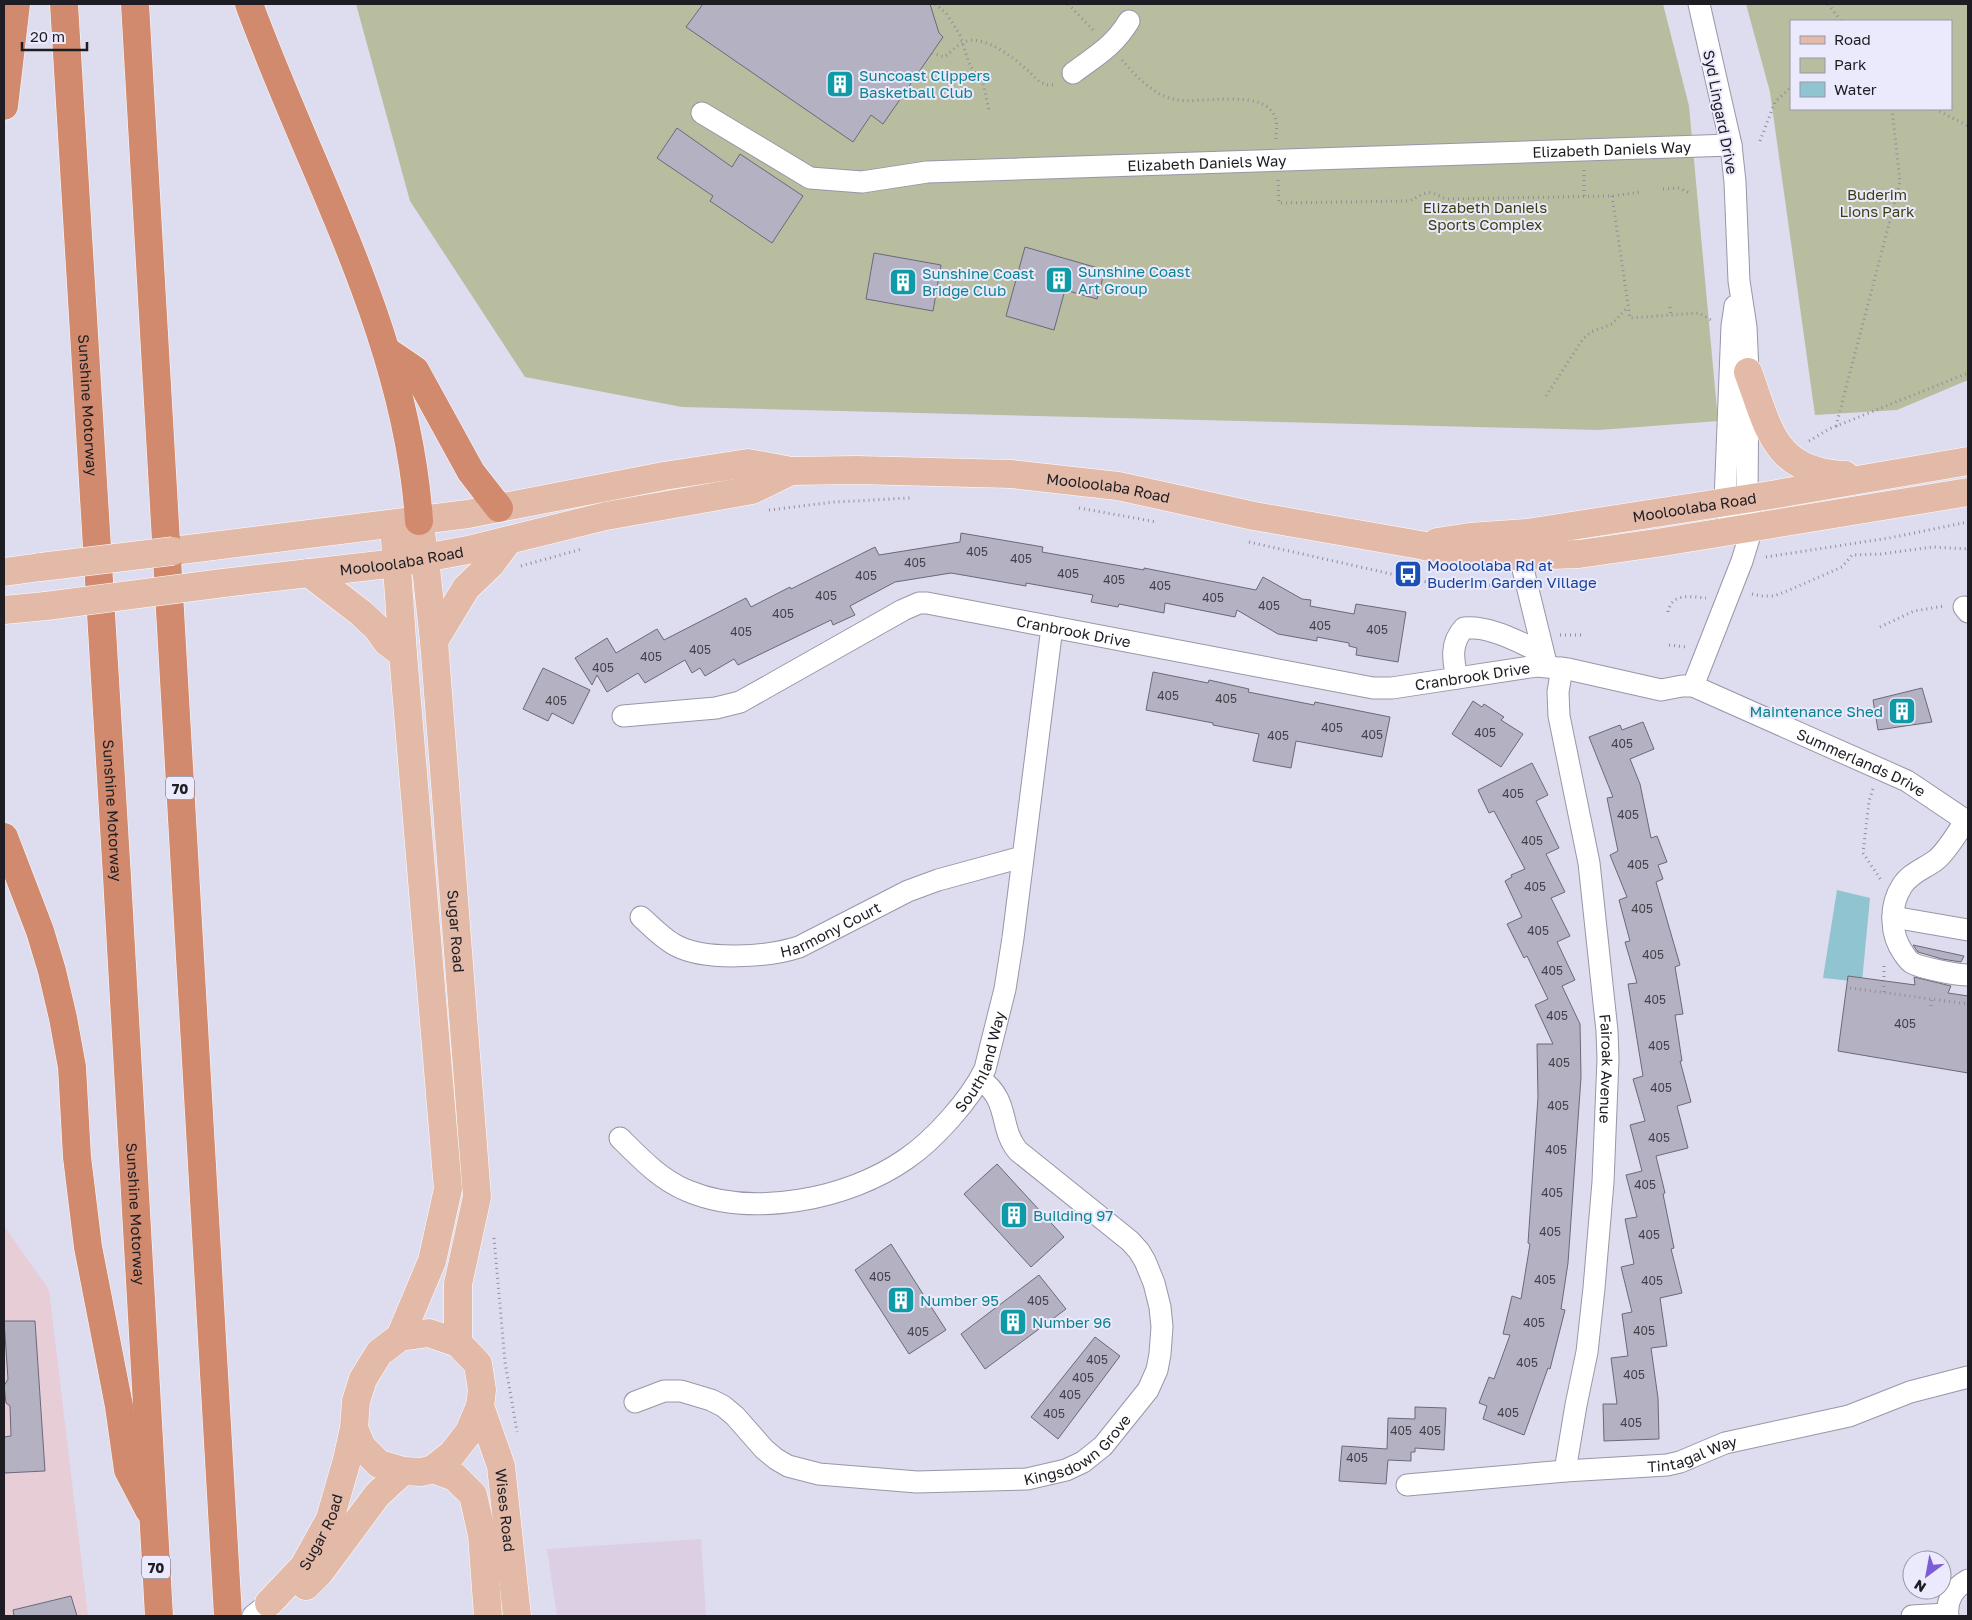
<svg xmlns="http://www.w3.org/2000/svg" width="1972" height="1620" font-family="'Golos Text',sans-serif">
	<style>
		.commercial { fill: #ddcfe3 }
		.industrial { fill: #e6cdd6 }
		.green { fill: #b8bda0; fill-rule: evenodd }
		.water { fill: #90c4d0 }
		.building { fill: #b4b1c3; stroke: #6b6879 }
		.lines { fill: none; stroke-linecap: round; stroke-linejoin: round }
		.minor-casing { stroke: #9896a8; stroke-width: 23 }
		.major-casing { stroke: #fff; stroke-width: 29 }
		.highway-casing { stroke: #fff; stroke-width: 29 }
		.path { stroke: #8f8e9b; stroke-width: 3; stroke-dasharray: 1 4; stroke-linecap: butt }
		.minor { stroke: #fff; stroke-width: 21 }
		.major { stroke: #e3b9a7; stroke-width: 28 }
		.highway { stroke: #d18a6d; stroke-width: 28 }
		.major-bridge-casing { stroke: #fff; stroke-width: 29; stroke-linecap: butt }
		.major-bridge { stroke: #e3b9a7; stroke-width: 28 }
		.labels { text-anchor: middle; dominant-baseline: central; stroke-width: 4; stroke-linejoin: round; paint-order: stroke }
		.number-label { font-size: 12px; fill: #44424b }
		.shield { fill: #ebe9fc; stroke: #5c5a64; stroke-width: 1 }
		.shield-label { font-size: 14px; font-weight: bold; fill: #1e1d23 }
		.culture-label { font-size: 15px; fill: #0d838f; stroke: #ebe9fc; text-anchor: start }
		.street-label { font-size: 15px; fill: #1e1d23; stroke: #ebe9fc }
		.park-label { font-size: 15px; fill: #3a3f0e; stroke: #ebe9fc }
		.transit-label { font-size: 15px; fill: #164399; stroke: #ebe9fc; text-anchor: start }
	</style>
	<rect width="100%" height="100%" fill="#dedcef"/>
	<path class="commercial" d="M 701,1539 L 706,1616 L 557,1616 L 547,1549 Z"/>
	<path class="industrial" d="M 4,1226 L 49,1290 L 88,1616 L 4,1616 Z"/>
	<path class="green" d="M 356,4 L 1663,4 L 1689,106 L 1718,421 L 1599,430 L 682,407 L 525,377 L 410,201 Z
		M 1746,4 L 1968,4 L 1968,380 L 1897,410 L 1815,415 L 1770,92 ZM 1951,21 L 1951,109 L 1791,109 L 1791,21 Z"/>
	<path class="water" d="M 1837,890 L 1870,898 L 1862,982 L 1823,978 Z"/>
	<path class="building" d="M 703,4 L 930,4 L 939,33 L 943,37 L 883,124 L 871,115 L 853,142 L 686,27 Z
		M 677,128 L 732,167 L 740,154 L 803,196 L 772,243 L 710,201 L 713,196 L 657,158 Z
		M 1025,247 L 1105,270 L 1097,299 L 1065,290 L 1054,330 L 1006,316 Z
		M 874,253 L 941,265 L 933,311 L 866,299 Z
		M 961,533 L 1043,547 L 1042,552 L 1144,570 L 1144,568 L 1256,590 L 1263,577 L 1302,599 L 1311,600 L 1310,606 L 1354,614 L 1356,604 L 1406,612 L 1398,662 L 1356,655 L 1357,648 L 1349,646 L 1349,643 L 1317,637 L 1317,641 L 1278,634 L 1237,610 L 1235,617 L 1165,603 L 1164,613 L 1119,604 L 1118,607 L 1091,602 L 1093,595 L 1026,583 L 1026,586 L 951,573 L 895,582 L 850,606 L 855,615 L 833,625 L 831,620 L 738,665 L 734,659 L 705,676 L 700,668 L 692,673 L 685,660 L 645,683 L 638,673 L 607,692 L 597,675 L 592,685 L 575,658 L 607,638 L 616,653 L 657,629 L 664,640 L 746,598 L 751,607 L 790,587 L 791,589 L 875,547 L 879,555 L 960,542 Z
		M 543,668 L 590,690 L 573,724 L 552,713 L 548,721 L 523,709 Z
		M 1153,672 L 1208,683 L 1209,680 L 1249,689 L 1248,692 L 1314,705 L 1315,702 L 1390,717 L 1382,757 L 1296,741 L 1291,768 L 1253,761 L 1259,734 L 1213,725 L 1213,723 L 1146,710 Z
		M 1922,688 L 1932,722 L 1878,730 L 1873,700 Z
		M 1473,701 L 1482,707 L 1484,704 L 1504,717 L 1501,720 L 1523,734 L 1501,767 L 1452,734 Z
		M 1643,722 L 1654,749 L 1630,759 L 1640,784 L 1651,838 L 1657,836 L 1667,862 L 1658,865 L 1663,879 L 1656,882 L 1680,965 L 1675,967 L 1683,1014 L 1675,1015 L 1682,1061 L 1680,1061 L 1691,1102 L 1677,1106 L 1688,1148 L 1656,1156 L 1665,1193 L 1663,1194 L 1674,1248 L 1671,1249 L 1682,1293 L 1660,1298 L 1667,1346 L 1651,1348 L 1658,1398 L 1659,1439 L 1604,1441 L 1603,1404 L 1617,1404 L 1611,1358 L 1628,1356 L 1622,1314 L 1632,1312 L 1621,1267 L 1634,1264 L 1625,1219 L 1637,1217 L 1626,1175 L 1642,1171 L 1630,1125 L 1645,1121 L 1633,1079 L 1643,1076 L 1628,984 L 1637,983 L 1625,942 L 1630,941 L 1619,900 L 1627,897 L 1610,855 L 1618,851 L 1607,798 L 1613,797 L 1589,737 L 1620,725 L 1622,730 Z
		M 1532,763 L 1548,795 L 1536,801 L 1559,848 L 1546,854 L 1565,892 L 1551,898 L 1570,936 L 1557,942 L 1575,980 L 1562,986 L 1580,1024 L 1581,1077 L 1568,1263 L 1561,1309 L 1565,1310 L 1550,1369 L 1548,1368 L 1524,1435 L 1483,1419 L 1487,1406 L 1479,1403 L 1489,1377 L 1494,1379 L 1510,1335 L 1503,1334 L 1512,1296 L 1521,1299 L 1530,1244 L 1528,1243 L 1538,1097 L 1537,1044 L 1553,1044 L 1535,1005 L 1548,999 L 1527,956 L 1524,958 L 1507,924 L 1522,917 L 1505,881 L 1512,877 L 1511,875 L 1525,869 L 1494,811 L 1489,813 L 1478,790 Z
		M 1913,945 L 1964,956 L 1961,962 L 1942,959 L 1918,952 Z
		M 1848,976 L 1915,985 L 1914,977 L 1951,986 L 1948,993 L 1968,996 L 1968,1073 L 1838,1051 Z
		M 997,1164 L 1064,1237 L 1031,1267 L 964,1194 Z
		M 891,1244 L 946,1330 L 909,1354 L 855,1270 Z
		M 1039,1275 L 1066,1309 L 985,1369 L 961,1334 Z
		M 4,1321 L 35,1321 L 45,1471 L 4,1473 L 4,1437 L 11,1436 L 10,1406 L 6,1403 L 4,1386 L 8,1379 Z
		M 1095,1337 L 1120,1356 L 1058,1439 L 1031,1417 Z
		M 1415,1407 L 1446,1408 L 1444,1450 L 1415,1448 L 1415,1452 L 1411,1452 L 1411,1461 L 1388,1460 L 1386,1484 L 1339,1481 L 1342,1446 L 1387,1449 L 1388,1418 L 1415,1419 Z
		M 71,1596 L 77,1616 L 14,1616 L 13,1610 Z"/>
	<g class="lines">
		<g class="minor-casing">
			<g id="minor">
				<path d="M 1073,73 C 1097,55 1113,47 1129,21"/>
				<path id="s1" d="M 702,113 L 810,178 L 862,182 L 927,172 L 1731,145"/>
				<path d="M 1728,517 L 1725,501 L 1732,326 L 1735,306"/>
				<path d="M 1520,557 L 1546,663"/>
				<path d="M 1964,607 L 1968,612"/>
				<path id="s2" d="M 1562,668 L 1558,692 L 1559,716 L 1589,863 L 1607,1031 L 1608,1059 L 1603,1182 L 1594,1288 L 1587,1352 L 1576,1405 L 1565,1471"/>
				<path d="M 1457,678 C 1453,660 1450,643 1464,628 C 1492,626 1518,642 1543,653"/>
				<path d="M 1693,686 L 1742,561 L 1752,528 L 1747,498 L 1748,372 L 1746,327 L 1739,281 L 1735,182 L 1731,145 L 1699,4"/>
				<path id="s3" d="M 623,716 L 716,708 L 740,702 L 903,610 L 919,603 L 927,603 L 1373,688 L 1392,688 L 1537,666 L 1568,669 L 1661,690 L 1682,686 L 1693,686 L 1907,781 L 1968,822"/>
				<path d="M 1966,820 C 1957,833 1948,850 1936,860 C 1924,869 1910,873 1902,886 C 1889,906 1890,935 1904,954 C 1906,957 1909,961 1912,963 C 1921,968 1957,975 1968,975"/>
				<path id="s4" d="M 641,917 C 652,927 664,940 677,946 C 706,961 768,957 799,947 L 908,891 L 938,880 L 1022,857"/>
				<path d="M 1893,917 L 1968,930"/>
				<path id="s5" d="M 620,1138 C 641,1159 661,1180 688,1191 C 753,1218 849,1199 906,1159 C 934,1140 970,1100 985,1069 L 1005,989 L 1013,938 L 1052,627"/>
				<path id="s6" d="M 635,1402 L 664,1391 L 681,1391 L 711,1400 L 723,1406 L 735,1416 L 764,1449 L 776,1459 L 788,1466 L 819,1474 L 917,1482 L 1027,1479 L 1066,1470 L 1083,1462 L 1103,1446 L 1148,1390 L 1157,1370 L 1160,1354 L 1162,1327 L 1160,1307 L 1154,1283 L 1145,1261 L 1139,1251 L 1130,1241 L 1018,1151 C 998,1127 1011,1101 980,1079"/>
				<path id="s7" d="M 1407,1485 L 1565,1471 L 1667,1465 L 1680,1462 L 1725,1443 L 1849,1416 L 1910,1392 L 1968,1377"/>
				<path d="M 253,1616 L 269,1603"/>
				<path d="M 1912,1616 L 1947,1614"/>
				<path d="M 1948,1616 C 1946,1599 1954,1588 1968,1580"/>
			</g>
		</g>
		<g class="major-casing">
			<g id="major">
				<path d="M 1748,372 C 1769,428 1773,472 1845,475"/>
				<path id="s8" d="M 419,521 L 425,559 L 434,641 L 477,1197 L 458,1284 L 458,1343"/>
				<path d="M 394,524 L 403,654 L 448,1189 L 432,1261 L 400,1337"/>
				<path id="s9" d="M 1437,542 L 1470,537 L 1527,533 L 1771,495 L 1968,461"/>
				<path id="s10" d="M 173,551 L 468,514 L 664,476 L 748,463 L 791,471 L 857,470 L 1011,474 L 1118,486 L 1254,516 L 1420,545 L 1471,556 L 1491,557 L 1579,554 L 1663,542 L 1968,492"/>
				<path d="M 4,572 L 41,567"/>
				<path d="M 309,573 L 361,613 L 377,628 L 387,642 L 403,654"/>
				<path id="s11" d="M 223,583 L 397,563 L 468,550 L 606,516 L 752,490 L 791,471"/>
				<path d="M 4,610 L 46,606"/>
				<path d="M 434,641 L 466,588 L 491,564 L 508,541"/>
				<path d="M 429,1333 L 458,1343 L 478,1364 L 482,1390 L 480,1406 L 469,1432 L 452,1454 L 433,1469 L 422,1472 L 403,1471 L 379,1464 L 362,1447 L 354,1428 L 356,1401 L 363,1379 L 379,1353 L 400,1337 Z"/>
				<path id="s12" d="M 480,1406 L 501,1466 L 517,1616"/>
				<path d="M 433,1469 L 455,1477 L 473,1495 L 482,1535 L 488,1616"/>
				<path d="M 306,1586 L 320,1572 L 377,1495 L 403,1471"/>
				<path id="s13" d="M 269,1603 L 304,1566 L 330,1519 L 347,1460 L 354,1428"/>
			</g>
		</g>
		<g class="highway-casing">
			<g id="highway">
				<path id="s14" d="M 64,4 L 117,877 L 159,1616"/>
				<path d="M 135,4 L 228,1616"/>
				<path d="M 249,4 C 311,174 407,336 419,521"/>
				<path d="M 4,106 L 16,4"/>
				<path d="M 387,351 L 415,370 L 471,472 L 499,508"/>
				<path d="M 4,837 L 40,931 L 52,971 L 63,1018 L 72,1067 L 77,1157 L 88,1247 L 119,1406 L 128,1470 L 149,1510"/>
			</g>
		</g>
		<path class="path" d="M 935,4 L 946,13 L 960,35 L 970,66 L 983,83 L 989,110
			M 1068,4 L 1095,32
			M 1828,4 L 1841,21
			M 932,53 L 944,57 C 952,52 957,44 967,41 C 985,36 1013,57 1026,69 C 1031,73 1035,78 1040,82 L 1046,85 L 1056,85
			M 1122,60 C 1136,76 1152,94 1173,99 C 1199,106 1267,85 1276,120 C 1277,125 1276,133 1276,139
			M 1935,109 L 1968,126
			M 1760,141 L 1775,102 L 1791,87
			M 1584,170 L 1584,197
			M 1278,180 L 1279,203 L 1409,201 C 1429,192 1425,189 1446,199 L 1612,196 L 1641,192
			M 1663,189 L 1679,188 L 1690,193
			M 1612,196 L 1630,318 L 1699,313 L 1711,320
			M 1670,307 L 1671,315
			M 1546,396 L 1583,339 L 1591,332 L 1612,324 L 1627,308
			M 1836,426 L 1900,182 L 1892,109
			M 1809,441 L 1829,429 L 1968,373
			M 1079,508 L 1157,522
			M 769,510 L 834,502 L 910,498
			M 1249,542 L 1427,582 L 1505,586
			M 1766,557 L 1889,538 L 1968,522
			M 521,566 L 582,549
			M 1752,594 L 1761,596 L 1774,596 L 1787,591 L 1842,567 L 1852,555 L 1881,554 L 1933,547 L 1968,549
			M 1668,612 C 1672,592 1691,597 1706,598
			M 1880,627 L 1914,611 L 1944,606
			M 1560,635 L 1584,635
			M 1669,645 L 1686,647
			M 1873,789 L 1869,801 L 1863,853 L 1881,880
			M 1850,988 L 1968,1004
			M 1884,992 L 1884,962
			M 1931,1006 L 1932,999
			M 494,1238 L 505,1362 L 517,1432"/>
		<use href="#minor" class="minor"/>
		<use href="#major" class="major"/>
		<use href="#highway" class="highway"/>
		<g class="major-bridge-casing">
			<path id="major-bridge" d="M 41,567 L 173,551
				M 46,606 L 223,583"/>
		</g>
		<use href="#major-bridge" class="major-bridge"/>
	</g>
	<defs>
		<g id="building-square" transform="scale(1.4375)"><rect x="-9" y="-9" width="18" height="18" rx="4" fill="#0f9aa8" stroke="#ebe9fc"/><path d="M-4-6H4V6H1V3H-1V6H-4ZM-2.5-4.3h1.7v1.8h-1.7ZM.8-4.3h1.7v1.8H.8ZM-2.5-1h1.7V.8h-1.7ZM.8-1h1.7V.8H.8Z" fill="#fff"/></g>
		<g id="bus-square" transform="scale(1.4375)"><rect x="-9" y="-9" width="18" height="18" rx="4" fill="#1a4fb4" stroke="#ebe9fc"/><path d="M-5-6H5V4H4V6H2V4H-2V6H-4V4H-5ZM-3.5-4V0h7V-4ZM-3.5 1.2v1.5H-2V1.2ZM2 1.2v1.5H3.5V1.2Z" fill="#fff"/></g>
	</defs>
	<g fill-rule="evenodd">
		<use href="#building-square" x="840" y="84"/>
		<use href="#building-square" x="1059" y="280"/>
		<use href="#building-square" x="903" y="282"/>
		<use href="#bus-square" x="1408" y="574"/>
		<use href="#building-square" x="1902" y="711"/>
		<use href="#building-square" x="1014" y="1215"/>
		<use href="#building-square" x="901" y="1300"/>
		<use href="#building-square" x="1013" y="1322"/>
	</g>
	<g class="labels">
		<g class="number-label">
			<text x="977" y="551">405</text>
			<text x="1021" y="558">405</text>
			<text x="915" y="562">405</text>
			<text x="1068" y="573">405</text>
			<text x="866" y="575">405</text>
			<text x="1114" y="579">405</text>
			<text x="1160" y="585">405</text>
			<text x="826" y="595">405</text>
			<text x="1213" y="597">405</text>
			<text x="1269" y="605">405</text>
			<text x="783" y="613">405</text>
			<text x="1320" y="625">405</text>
			<text x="1377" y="629">405</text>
			<text x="741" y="631">405</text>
			<text x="700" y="649">405</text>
			<text x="651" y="656">405</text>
			<text x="603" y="667">405</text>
			<text x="1168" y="695">405</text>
			<text x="1226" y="698">405</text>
			<text x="556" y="700">405</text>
			<text x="1332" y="727">405</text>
			<text x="1485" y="732">405</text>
			<text x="1372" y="734">405</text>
			<text x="1278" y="735">405</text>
			<text x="1622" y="743">405</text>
			<text x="1513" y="793">405</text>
			<text x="1628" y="814">405</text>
			<text x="1532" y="840">405</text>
			<text x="1638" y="864">405</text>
			<text x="1535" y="886">405</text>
			<text x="1642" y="908">405</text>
			<text x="1538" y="930">405</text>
			<text x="1653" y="954">405</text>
			<text x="1552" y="970">405</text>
			<text x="1655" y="999">405</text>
			<text x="1557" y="1015">405</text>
			<text x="1905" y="1023">405</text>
			<text x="1659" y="1045">405</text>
			<text x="1559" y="1062">405</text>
			<text x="1661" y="1087">405</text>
			<text x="1558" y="1105">405</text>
			<text x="1659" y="1137">405</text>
			<text x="1556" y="1149">405</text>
			<text x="1645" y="1184">405</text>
			<text x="1552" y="1192">405</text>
			<text x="1550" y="1231">405</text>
			<text x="1649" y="1234">405</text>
			<text x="880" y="1276">405</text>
			<text x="1545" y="1279">405</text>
			<text x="1652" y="1280">405</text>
			<text x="1038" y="1300">405</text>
			<text x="1534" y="1322">405</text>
			<text x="1644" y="1330">405</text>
			<text x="918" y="1331">405</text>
			<text x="1097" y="1359">405</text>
			<text x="1527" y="1362">405</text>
			<text x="1634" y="1374">405</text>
			<text x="1083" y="1377">405</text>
			<text x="1070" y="1394">405</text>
			<text x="1508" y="1412">405</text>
			<text x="1054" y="1413">405</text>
			<text x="1631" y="1422">405</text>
			<text x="1401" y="1430">405</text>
			<text x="1430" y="1430">405</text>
			<text x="1357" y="1457">405</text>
		</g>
		<g class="shield">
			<rect x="166" y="776.5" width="28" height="23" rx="4"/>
			<rect x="142" y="1555.5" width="28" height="23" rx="4"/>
		</g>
		<g class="shield-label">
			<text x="180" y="788">70</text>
			<text x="156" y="1567">70</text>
		</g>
		<g class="culture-label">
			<text x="859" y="75">Suncoast Clippers<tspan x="859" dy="17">Basketball Club</tspan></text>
			<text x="1078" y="271">Sunshine Coast<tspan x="1078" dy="17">Art Group</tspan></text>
			<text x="922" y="273">Sunshine Coast<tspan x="922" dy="17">Bridge Club</tspan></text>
			<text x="1883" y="711" text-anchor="end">Maintenance Shed</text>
			<text x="1033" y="1215">Building 97</text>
			<text x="920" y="1300">Number 95</text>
			<text x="1032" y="1322">Number 96</text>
		</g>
		<g class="street-label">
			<text transform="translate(1721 112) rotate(79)">Syd Lingard Drive</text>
			<text stroke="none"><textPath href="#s1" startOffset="929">Elizabeth Daniels Way</textPath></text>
			<text stroke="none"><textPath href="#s1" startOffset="524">Elizabeth Daniels Way</textPath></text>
			<text stroke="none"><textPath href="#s14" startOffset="402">Sunshine Motorway</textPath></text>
			<text stroke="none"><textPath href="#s10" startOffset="944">Mooloolaba Road</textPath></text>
			<text stroke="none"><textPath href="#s9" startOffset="260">Mooloolaba Road</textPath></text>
			<text stroke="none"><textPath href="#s11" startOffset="180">Mooloolaba Road</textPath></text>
			<text stroke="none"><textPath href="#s3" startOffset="480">Cranbrook Drive</textPath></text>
			<text stroke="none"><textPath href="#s3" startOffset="885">Cranbrook Drive</textPath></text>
			<text stroke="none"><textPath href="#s3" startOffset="1294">Summerlands Drive</textPath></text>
			<text stroke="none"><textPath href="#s14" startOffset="808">Sunshine Motorway</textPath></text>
			<text stroke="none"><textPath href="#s4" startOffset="206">Harmony Court</textPath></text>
			<text stroke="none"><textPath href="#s8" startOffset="412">Sugar Road</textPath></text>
			<text stroke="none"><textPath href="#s5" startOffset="441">Southland Way</textPath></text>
			<text stroke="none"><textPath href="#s2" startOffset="405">Fairoak Avenue</textPath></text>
			<text stroke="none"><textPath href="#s14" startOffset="1212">Sunshine Motorway</textPath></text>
			<text stroke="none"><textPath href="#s6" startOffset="482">Kingsdown Grove</textPath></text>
			<text stroke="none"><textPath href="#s7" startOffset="288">Tintagal Way</textPath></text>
			<text stroke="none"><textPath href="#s12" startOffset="108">Wises Road</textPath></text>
			<text stroke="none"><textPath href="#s13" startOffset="89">Sugar Road</textPath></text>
		</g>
		<g class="park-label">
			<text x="1877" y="194">Buderim<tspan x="1877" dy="17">Lions Park</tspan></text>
			<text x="1485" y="207">Elizabeth Daniels<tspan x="1485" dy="17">Sports Complex</tspan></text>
		</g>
		<g class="transit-label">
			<text x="1427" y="565">Mooloolaba Rd at<tspan x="1427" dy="17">Buderim Garden Village</tspan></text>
		</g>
	</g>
	<rect width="1972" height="1620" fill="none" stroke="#1e1d23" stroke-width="10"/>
	<rect x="1790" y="20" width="162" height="90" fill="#ebe9fc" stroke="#9997a5"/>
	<rect x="1800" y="36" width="25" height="8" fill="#e3b9a7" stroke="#9997a5"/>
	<text x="1834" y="45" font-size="15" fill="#1e1d23">Road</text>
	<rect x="1800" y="58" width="25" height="15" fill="#b8bda0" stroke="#9997a5"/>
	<text x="1834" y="70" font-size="15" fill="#1e1d23">Park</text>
	<rect x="1800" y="82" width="25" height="15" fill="#90c4d0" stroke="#9997a5"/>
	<text x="1834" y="95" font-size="15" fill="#1e1d23">Water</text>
	<g transform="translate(1927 1575) rotate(212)"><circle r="24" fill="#ebe9fc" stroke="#9997a5"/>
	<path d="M0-4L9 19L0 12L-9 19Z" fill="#7d5cd7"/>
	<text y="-8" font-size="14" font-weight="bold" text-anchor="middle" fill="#1e1d23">N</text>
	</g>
	<path d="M22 42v8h65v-8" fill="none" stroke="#1e1d23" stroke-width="2.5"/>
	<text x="30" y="42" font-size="15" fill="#1e1d23" stroke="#ebe9fc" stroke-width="4" paint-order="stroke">20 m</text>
</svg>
